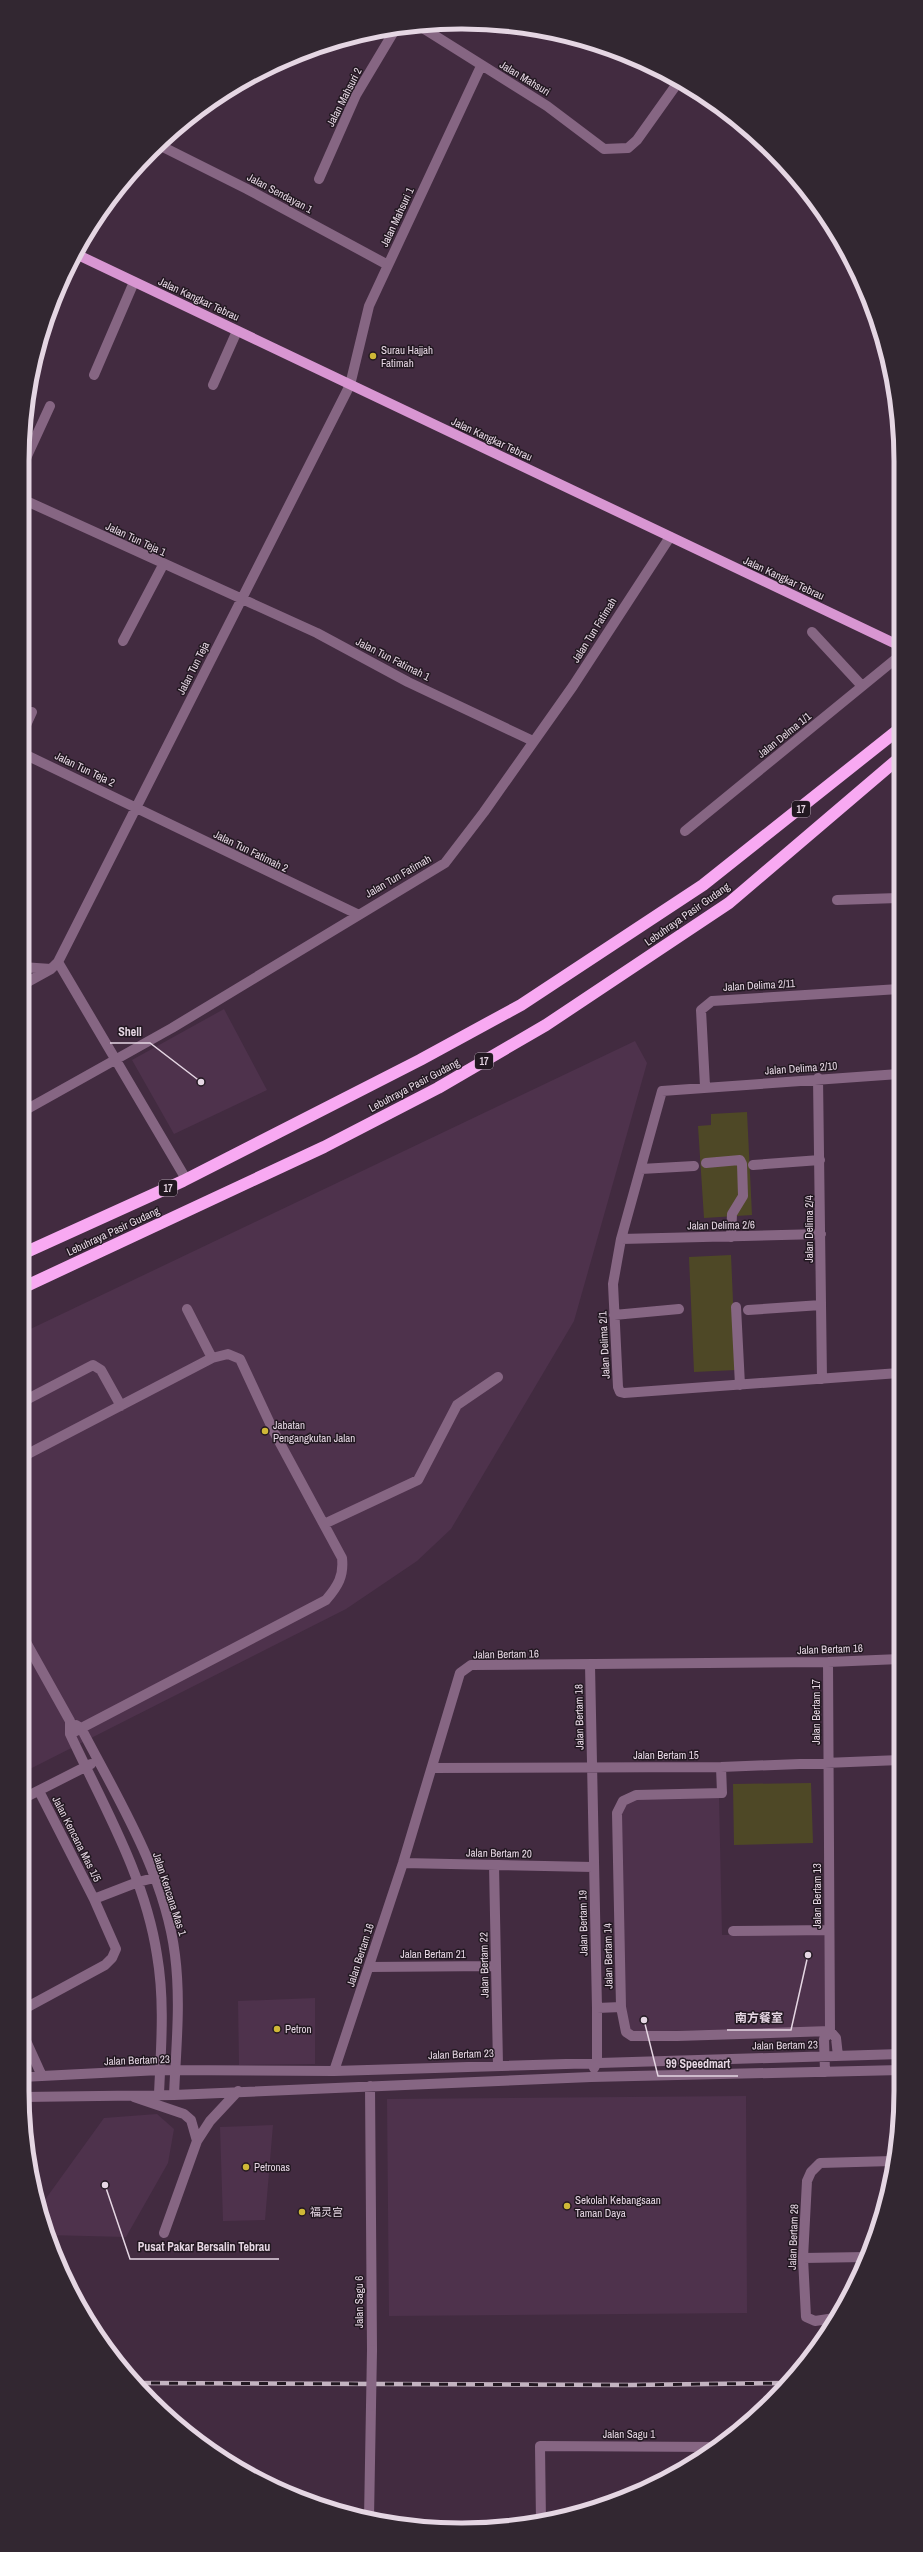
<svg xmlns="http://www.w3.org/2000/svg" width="923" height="2552" font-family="'Archivo Narrow','Noto Sans SC',sans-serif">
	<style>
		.built { fill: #4e324c }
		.green { fill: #4e4826 }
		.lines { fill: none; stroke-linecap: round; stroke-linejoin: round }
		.minor { stroke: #866683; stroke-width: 10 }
		.major { stroke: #d896d2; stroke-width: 10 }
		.highway { stroke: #f8a9f2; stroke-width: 12 }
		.rail-casing { stroke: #c3b3c1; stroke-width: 4.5 }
		.rail { stroke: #221821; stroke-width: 3; stroke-dasharray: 9; stroke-linecap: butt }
		.minor-bridge { stroke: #866683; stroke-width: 10 }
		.poi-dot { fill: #cfb837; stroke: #221821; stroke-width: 1.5 }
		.labels { text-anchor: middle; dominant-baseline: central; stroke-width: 3; stroke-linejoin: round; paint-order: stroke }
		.shield { fill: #221821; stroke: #aa9da9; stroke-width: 1 }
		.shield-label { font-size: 10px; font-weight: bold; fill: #e5d6e3 }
		.street-label { font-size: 11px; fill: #e5d6e3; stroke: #221821 }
		.poi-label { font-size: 11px; fill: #e5d6e3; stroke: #221821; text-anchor: start }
		.rim { fill: none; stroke: #e5d6e3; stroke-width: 5 }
		.leader { fill: none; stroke: #e5d6e3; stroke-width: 1.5 }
		.callout-dot { fill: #e5d6e3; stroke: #221821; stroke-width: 1.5 }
		.callout-label { font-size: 12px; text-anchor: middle; font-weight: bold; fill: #e5d6e3; stroke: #221821; stroke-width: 3; stroke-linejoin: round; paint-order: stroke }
	</style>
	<rect width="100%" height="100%" fill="#422b40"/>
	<path class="built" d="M 224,1009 L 267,1090 L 174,1134 L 132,1060 Z
		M 635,1041 L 647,1063 L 574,1321 L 451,1529 L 417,1561 L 346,1609 L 22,1773 L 22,1333 Z
		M 719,1797 L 722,1935 L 826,1935 L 826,2027 L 633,2032 L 629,2028 L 625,2002 L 621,1815 L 625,1804 L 637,1798 Z
		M 315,1998 L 315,2064 L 239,2065 L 238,2001 Z
		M 746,2096 L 747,2313 L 389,2316 L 387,2099 Z
		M 157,2114 L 174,2129 L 168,2163 L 126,2237 L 47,2235 L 39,2208 L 104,2118 Z
		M 273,2125 L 265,2220 L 223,2221 L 220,2127 Z"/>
	<path class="green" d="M 747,1112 L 752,1215 L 704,1218 L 698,1126 L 711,1125 L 711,1114 Z
		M 731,1255 L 736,1370 L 694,1372 L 689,1257 Z
		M 811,1783 L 813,1843 L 734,1845 L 733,1784 Z"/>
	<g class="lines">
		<path class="minor" d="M 418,25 L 547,106 L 604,149 L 628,148 L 637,140 L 679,81
			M 159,145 L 247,189 L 388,265
			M 319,179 L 356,95 L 396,28
			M 94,375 L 134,282
			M 213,385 L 237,331
			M 22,467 L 50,406
			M 22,499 L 317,633 L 408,682 L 533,741
			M 812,632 L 862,686
			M 123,641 L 163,565
			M 22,734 L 32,712
			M 22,753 L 357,914
			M 685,831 L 898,657
			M 837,900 L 898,898
			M 58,962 L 186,1179
			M 22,967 L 51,969
			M 22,985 L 51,969 L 58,962 L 350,385 L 369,306 L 481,66
			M 899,1074 L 662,1091 L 621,1239 L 613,1284 L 618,1387 L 620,1392 L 624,1393 L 899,1373
			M 818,1078 L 822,1379
			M 705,1086 L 701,1010 L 712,1001 L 899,989
			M 22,1112 L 172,1028 L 445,863 L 484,812 L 573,686 L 670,537
			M 706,1163 L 740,1160 L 742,1164 L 743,1196 L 732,1214 L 731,1237
			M 753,1165 L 820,1160
			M 641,1169 L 694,1166
			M 621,1239 L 821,1234
			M 736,1307 L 740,1385
			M 187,1309 L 212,1358
			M 748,1310 L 821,1305
			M 614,1315 L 679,1309
			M 22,1402 L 93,1365 L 101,1370 L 121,1406
			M 22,1457 L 212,1358 L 228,1354 L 240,1359 L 274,1432 L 342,1558 C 344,1576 338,1586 326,1600 L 70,1734
			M 324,1524 L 418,1480 L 457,1405 L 498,1377
			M 22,1635 L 70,1721 L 70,1734 C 103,1805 145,1876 157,1955 C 165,2001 161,2048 159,2094
			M 590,1665 L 597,2008 L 597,2062 L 594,2068
			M 76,1725 L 81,1728 C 118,1799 165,1874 175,1955 C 181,2002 176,2048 174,2095
			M 721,1767 L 722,1793 L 636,1795 L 623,1801 L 617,1813 L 621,2007 L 626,2032 L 632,2036 L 677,2036 L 830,2031
			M 432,1768 L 721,1767 L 900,1760
			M 22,1799 L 91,1764
			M 403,1863 L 593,1867
			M 494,1865 L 498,2065
			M 94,1899 L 138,1882 L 154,1878
			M 733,1931 L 829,1930
			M 369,1967 L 496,1966
			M 597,2008 L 621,2007
			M 22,2010 L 105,1965 L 112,1958 L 116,1949 L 94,1899 L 39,1791
			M 830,2031 L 836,2038 L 838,2056
			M 22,2032 L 42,2076
			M 334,2071 L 403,1863 L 460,1673 L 471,1665 L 828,1662 L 900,1659
			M 825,2072 L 824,2039 L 830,2031 L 828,1662
			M 22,2077 L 160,2070 L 334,2071 L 901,2054
			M 370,2086 L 372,2350
			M 23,2097 L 174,2095 L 591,2077 L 901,2070
			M 134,2097 L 184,2114 L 191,2120 L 197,2141
			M 164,2233 L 197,2141 L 210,2121 L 238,2091
			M 803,2258 L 866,2257
			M 835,2318 L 815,2321 L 806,2317 L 803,2258 L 807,2181 L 811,2172 L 820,2163 L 892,2161
			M 369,2518 L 371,2406
			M 541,2522 L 540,2446 L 717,2447"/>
		<path class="major" d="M 76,254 L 898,645"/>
		<path class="highway" d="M 22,1254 L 183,1181 L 420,1060 L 521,1005 L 703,885 L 898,730
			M 22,1288 L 324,1147 L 438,1088 L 546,1025 L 729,903 L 898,759"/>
		<g class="rail-casing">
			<path id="rail" d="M 133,2383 L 630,2385 L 788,2383"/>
		</g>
		<use href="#rail" class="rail"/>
		<path class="minor-bridge" d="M 371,2406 L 372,2350"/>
	</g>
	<g class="poi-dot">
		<circle cx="373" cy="356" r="4"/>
		<circle cx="265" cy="1431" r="4"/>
		<circle cx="277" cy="2029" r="4"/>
		<circle cx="246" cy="2167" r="4"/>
		<circle cx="567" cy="2206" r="4"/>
		<circle cx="302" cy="2212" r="4"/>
	</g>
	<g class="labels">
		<g class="shield">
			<rect x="792" y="801" width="18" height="16" rx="3"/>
			<rect x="475" y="1053" width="18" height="16" rx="3"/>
			<rect x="159" y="1180" width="18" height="16" rx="3"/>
		</g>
		<g class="shield-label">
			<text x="801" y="809">17</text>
			<text x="484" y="1061">17</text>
			<text x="168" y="1188">17</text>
		</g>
		<g class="street-label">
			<text transform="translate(525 78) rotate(31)">Jalan Mahsuri</text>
			<text transform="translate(344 97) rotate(-63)">Jalan Mahsuri 2</text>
			<text transform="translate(280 193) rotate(28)">Jalan Sendayan 1</text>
			<text transform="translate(397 217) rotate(-65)">Jalan Mahsuri 1</text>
			<text transform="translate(199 299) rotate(25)">Jalan Kangkar Tebrau</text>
			<text transform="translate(492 439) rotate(25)">Jalan Kangkar Tebrau</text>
			<text transform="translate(136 539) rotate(25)">Jalan Tun Teja 1</text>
			<text transform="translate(784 578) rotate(25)">Jalan Kangkar Tebrau</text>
			<text transform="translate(594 630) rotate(-58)">Jalan Tun Fatimah</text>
			<text transform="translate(393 659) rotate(27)">Jalan Tun Fatimah 1</text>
			<text transform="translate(193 668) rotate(-63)">Jalan Tun Teja</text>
			<text transform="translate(784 735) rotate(-39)">Jalan Delma 1/1</text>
			<text transform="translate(85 769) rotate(26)">Jalan Tun Teja 2</text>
			<text transform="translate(251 851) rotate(26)">Jalan Tun Fatimah 2</text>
			<text transform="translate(398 876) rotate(-30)">Jalan Tun Fatimah</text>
			<text transform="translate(687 914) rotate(-35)">Lebuhraya Pasir Gudang</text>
			<text transform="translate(759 985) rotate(-3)">Jalan Delima 2/11</text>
			<text transform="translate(801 1068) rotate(-4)">Jalan Delima 2/10</text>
			<text transform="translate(414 1085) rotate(-28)">Lebuhraya Pasir Gudang</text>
			<text transform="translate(721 1225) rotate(-1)">Jalan Delima 2/6</text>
			<text transform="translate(809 1229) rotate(-90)">Jalan Delima 2/4</text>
			<text transform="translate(113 1231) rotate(-25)">Lebuhraya Pasir Gudang</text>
			<text transform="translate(604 1345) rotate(-93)">Jalan Delima 2/1</text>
			<text transform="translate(830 1649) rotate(-2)">Jalan Bertam 16</text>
			<text transform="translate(506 1654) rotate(-1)">Jalan Bertam 16</text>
			<text transform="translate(816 1712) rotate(-90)">Jalan Bertam 17</text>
			<text transform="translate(579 1717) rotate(-91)">Jalan Bertam 18</text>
			<text x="666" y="1755">Jalan Bertam 15</text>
			<text transform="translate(77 1839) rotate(63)">Jalan Kencana Mas 1/5</text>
			<text transform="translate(499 1853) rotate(1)">Jalan Bertam 20</text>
			<text transform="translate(170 1894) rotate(72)">Jalan Kencana Mas 1</text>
			<text transform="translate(817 1896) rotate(-90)">Jalan Bertam 13</text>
			<text transform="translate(583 1923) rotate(-91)">Jalan Bertam 19</text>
			<text x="433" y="1954">Jalan Bertam 21</text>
			<text transform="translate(360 1955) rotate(-72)">Jalan Bertam 16</text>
			<text transform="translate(608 1956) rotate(-91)">Jalan Bertam 14</text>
			<text transform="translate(484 1965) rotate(-91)">Jalan Bertam 22</text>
			<text transform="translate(785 2045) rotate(-1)">Jalan Bertam 23</text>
			<text transform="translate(461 2054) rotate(-2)">Jalan Bertam 23</text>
			<text transform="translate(137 2060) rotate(-2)">Jalan Bertam 23</text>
			<text transform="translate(793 2237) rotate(-88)">Jalan Bertam 28</text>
			<text transform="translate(359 2302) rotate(-90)">Jalan Sagu 6</text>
			<text x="629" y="2434">Jalan Sagu 1</text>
		</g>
		<g class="poi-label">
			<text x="381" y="350">Surau Hajjah<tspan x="381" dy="13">Fatimah</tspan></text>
			<text x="273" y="1425">Jabatan<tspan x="273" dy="13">Pengangkutan Jalan</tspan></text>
			<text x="285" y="2029">Petron</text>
			<text x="254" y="2167">Petronas</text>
			<text x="575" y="2200">Sekolah Kebangsaan<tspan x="575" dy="13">Taman Daya</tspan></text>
			<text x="310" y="2212">福灵宫</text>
		</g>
	</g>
	<path d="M0 0H923V2552H0ZM461 29H462A432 432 0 0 1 894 461V2091A432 432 0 0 1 462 2523H461A432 432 0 0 1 29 2091V461A432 432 0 0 1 461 29Z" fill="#322731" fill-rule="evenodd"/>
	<path class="rim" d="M461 29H462A432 432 0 0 1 894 461V2091A432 432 0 0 1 462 2523H461A432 432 0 0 1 29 2091V461A432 432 0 0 1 461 29Z"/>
	<path class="leader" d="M201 1082L150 1043H110M808 1955L791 2030H727M644 2020L658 2076H738M105 2185L130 2259H279"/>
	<g class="callout-dot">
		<circle cx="201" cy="1082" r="4"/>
		<circle cx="808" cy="1955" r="4"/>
		<circle cx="644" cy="2020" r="4"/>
		<circle cx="105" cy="2185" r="4"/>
	</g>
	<g class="callout-label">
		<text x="130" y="1036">Shell</text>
		<text x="759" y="2022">南方餐室</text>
		<text x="698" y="2068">99 Speedmart</text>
		<text x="204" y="2251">Pusat Pakar Bersalin Tebrau</text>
	</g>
</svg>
